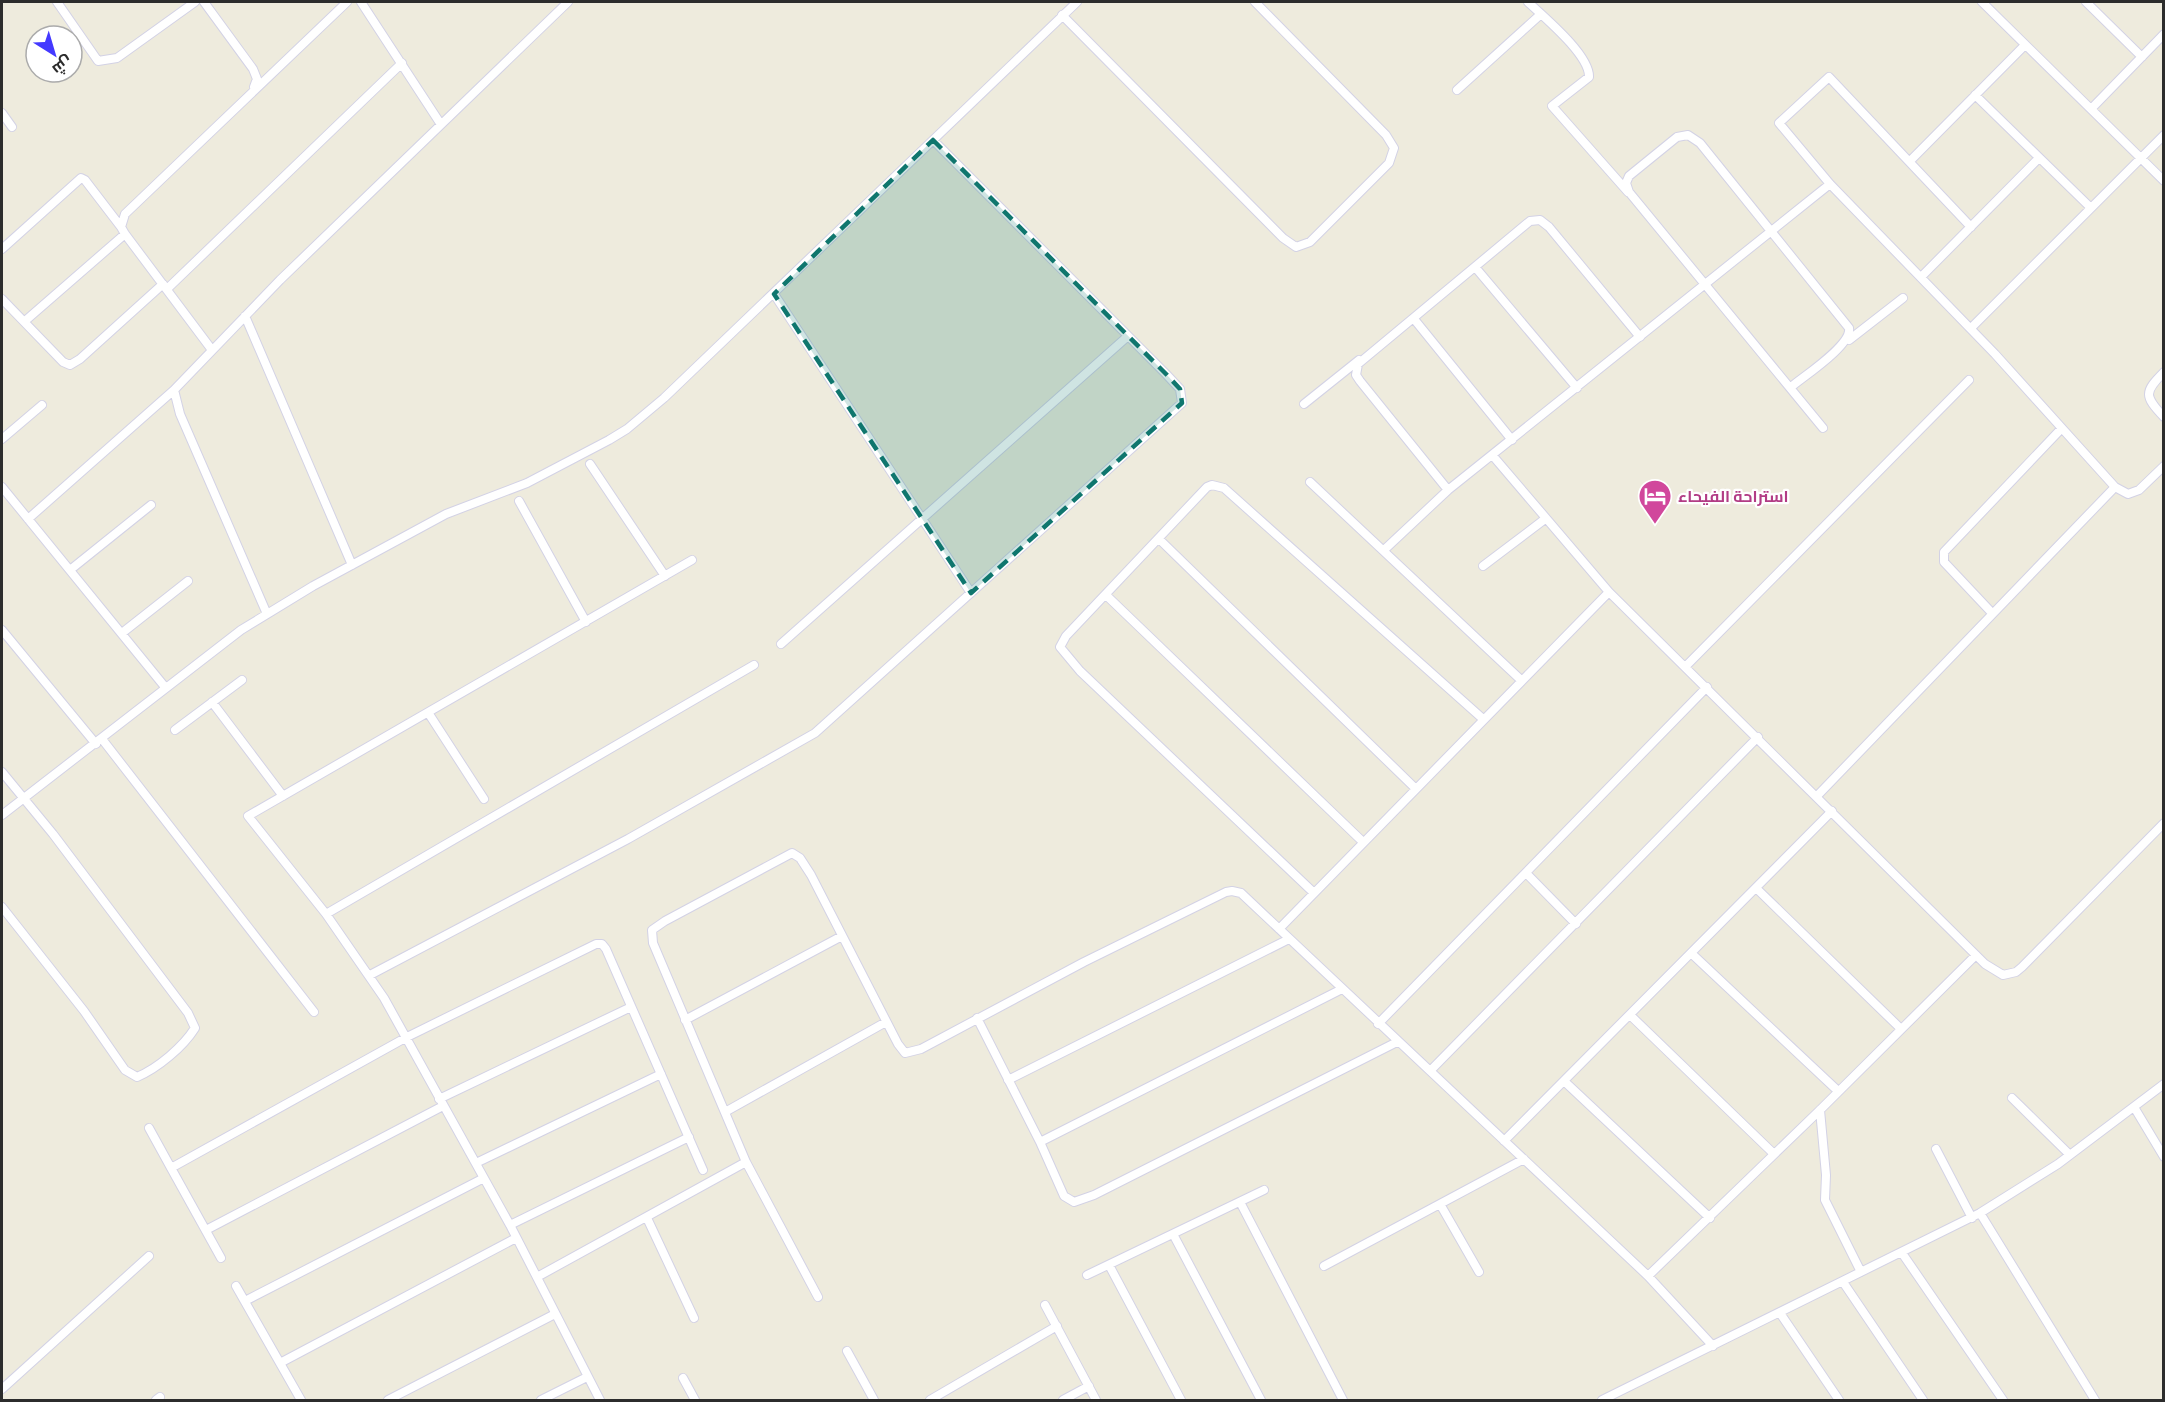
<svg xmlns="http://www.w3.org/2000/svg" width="2165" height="1402" font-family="'PT Sans Narrow',Cairo,sans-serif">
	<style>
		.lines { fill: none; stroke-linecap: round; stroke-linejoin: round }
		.minor-casing { stroke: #d3d2e5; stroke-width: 10 }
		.minor { stroke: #fff; stroke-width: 8 }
		.marked { fill: #0f766e; fill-opacity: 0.2; stroke: #0f766e; stroke-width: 4.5; stroke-dasharray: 12 8; stroke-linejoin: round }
		.labels { text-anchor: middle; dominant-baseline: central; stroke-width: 4.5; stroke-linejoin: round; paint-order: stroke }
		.hotel-label { font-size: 16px; font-weight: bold; fill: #b23c85; stroke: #fff; text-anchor: start }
	</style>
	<rect width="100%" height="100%" fill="#eeebdd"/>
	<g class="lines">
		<g class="minor-casing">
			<path id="minor" d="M 57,2 L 98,61 L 117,58 L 195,2
				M 204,2 L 253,69 L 257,79 L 254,87
				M 361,2 L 440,123
				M 1528,2 C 1544,17 1590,55 1589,77 L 1552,106 L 1628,192
				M 1982,2 L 2164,181
				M 2086,2 L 2142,57
				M 1062,15 L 1283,238 L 1296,247 L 1310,242 L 1389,163 L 1394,148 L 1386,135 L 1255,2
				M 1457,90 L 1541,14
				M 1975,95 L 2091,208
				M 2091,109 L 2164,34
				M 2,113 L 12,127
				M 1910,161 L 2025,45
				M 2,249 L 81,178 L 85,180 L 121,227
				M 1475,267 L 1577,388
				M 1921,277 L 2039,158
				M 167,289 L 402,63
				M 774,294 L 971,593
				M 2,299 L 63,362 L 70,365 L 80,359 L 163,284
				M 245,316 L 352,565
				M 1414,319 L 1512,440
				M 25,321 L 125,234
				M 1971,328 L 2164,135
				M 1849,340 L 1903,298
				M 212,350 L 125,234 L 121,227 L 125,214 L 347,2
				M 2164,372 C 2144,392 2144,396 2164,417
				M 1791,387 C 1804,376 1852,345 1849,328 L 1700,143 L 1688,135 L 1677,137 L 1629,176 L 1626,183 L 1629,192 L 1823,428
				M 1304,404 L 1359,360
				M 2,439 L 42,405
				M 1493,456 L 1609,592
				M 590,464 L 665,576
				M 1310,482 L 1521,680
				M 2,487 L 165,687
				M 2115,487 L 2128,494 L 2139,490 L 2164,466
				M 1448,490 L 1360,381 L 1356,375 L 1358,364 L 1530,221 L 1540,220 L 1549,227 L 1640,337
				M 519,501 L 586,622
				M 28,519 L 174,390
				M 1159,539 L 1415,788
				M 1384,550 L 1448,490 L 1830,184
				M 1483,566 L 1545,519
				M 70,570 L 151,505
				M 1107,596 L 1363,842
				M 1992,613 L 1944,562 L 1944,552 L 2061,429
				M 267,614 L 180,414 L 174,390 L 280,280 L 568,2
				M 2,630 L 96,744
				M 122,633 L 188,581
				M 781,644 L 1128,336
				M 1686,666 L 1969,380
				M 212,702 L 283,796
				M 429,714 L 484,799
				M 175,730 L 242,680
				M 102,739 L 314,1012
				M 2,772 L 53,834 L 188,1013 L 195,1028 C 183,1047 158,1068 137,1077 L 125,1070 L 84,1011 L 2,907
				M 1817,796 L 2115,487 L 1995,354 L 1830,184 L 1779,123 L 1829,77 L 1971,227
				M 2,815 L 241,630 L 313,586 L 446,514 L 527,483 L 609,440 L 627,429 L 664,398 L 1077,2
				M 1526,873 L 1576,924
				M 1756,888 L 1900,1028
				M 1314,893 L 1080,671 L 1060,647 L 1066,636 L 1207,487 L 1212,485 L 1224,488 L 1483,719
				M 326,914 L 754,665
				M 1279,929 L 1609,592 L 1985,964 L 2003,975 L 2016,972 L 2022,967 L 2164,823
				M 1691,953 L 1838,1091
				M 370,975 L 628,839 L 815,733 L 1182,403 L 1180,389 L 1166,374 L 933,140
				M 1630,1015 L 1774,1154
				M 977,1018 L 1040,1142 L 1064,1196 L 1074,1202 L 1094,1195 L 1397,1042
				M 685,1020 L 842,936
				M 1378,1024 L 1707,687
				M 1431,1070 L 1758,737
				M 1008,1080 L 1289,939
				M 1564,1081 L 1710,1218
				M 2012,1098 L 2070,1155
				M 439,1099 L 631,1007
				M 2134,1107 L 2164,1157
				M 1820,1110 L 1826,1175 L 1825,1200 L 1861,1272
				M 725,1112 L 886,1022
				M 149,1128 L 171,1168
				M 1504,1141 L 1832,811
				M 1040,1142 L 1342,989
				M 1936,1149 L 1972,1218
				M 746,1162 L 818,1297
				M 476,1163 L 661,1074
				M 1240,1202 L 1343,1400
				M 1440,1204 L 1479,1272
				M 1980,1213 L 2095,1400
				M 647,1218 L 694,1318
				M 510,1225 L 689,1137
				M 206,1230 L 443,1106
				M 1173,1234 L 1261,1400
				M 1902,1253 L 2003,1400
				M 221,1258 L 171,1168 L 407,1037 L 596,944 L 602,944 L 606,949 L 703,1170
				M 1109,1265 L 1181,1400
				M 1324,1266 L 1524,1159
				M 1087,1275 L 1264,1190
				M 1648,1276 L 1820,1110 L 1976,955
				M 537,1277 L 746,1162 L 653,943 L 652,930 L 665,921 L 792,853 L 800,858 L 811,875 L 898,1044 L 905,1053 L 921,1049 L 1084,962 L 1226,892 L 1232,891 L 1241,893 L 1648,1276 L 1713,1346
				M 1843,1282 L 1923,1400
				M 236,1286 L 301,1400
				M 245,1301 L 484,1178
				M 1045,1305 L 1096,1400
				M 1780,1313 L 1839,1400
				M 847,1351 L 874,1400
				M 280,1363 L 516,1238
				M 683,1378 L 695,1400
				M 2,1389 L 149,1256
				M 156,1400 L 160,1397
				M 388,1400 L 555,1314
				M 541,1400 L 587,1377
				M 600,1400 L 510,1225 L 384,998 L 326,914 L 248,816 L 692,560
				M 930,1400 L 1057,1326
				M 1063,1400 L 1089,1386
				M 1602,1400 L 1980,1213 L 2058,1164 L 2164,1084"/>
		</g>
		<use href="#minor" class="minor"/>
	</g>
	<path class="marked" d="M 933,140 L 1166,374 L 1180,389 L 1182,403 L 971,593 L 774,294 Z"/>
	<defs>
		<g id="hotel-pin" transform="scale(1.725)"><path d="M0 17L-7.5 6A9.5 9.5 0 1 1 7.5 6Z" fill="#d1479c" stroke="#fff"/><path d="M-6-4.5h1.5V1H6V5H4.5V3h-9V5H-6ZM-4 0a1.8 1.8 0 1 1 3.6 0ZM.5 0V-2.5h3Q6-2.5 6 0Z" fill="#fff"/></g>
	</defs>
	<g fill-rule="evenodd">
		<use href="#hotel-pin" x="1655" y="496"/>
	</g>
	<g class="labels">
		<g class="hotel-label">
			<text x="1678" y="496">استراحة الفيحاء</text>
		</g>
	</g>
	<rect width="2165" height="1402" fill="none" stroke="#2c2c2c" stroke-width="6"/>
	<g transform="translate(54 54) rotate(143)"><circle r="28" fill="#ffffff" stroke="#ababab" stroke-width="1.5"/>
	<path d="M0-4.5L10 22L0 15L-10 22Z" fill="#4439ff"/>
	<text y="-9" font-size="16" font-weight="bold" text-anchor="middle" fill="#2c2c2c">ش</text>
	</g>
</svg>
